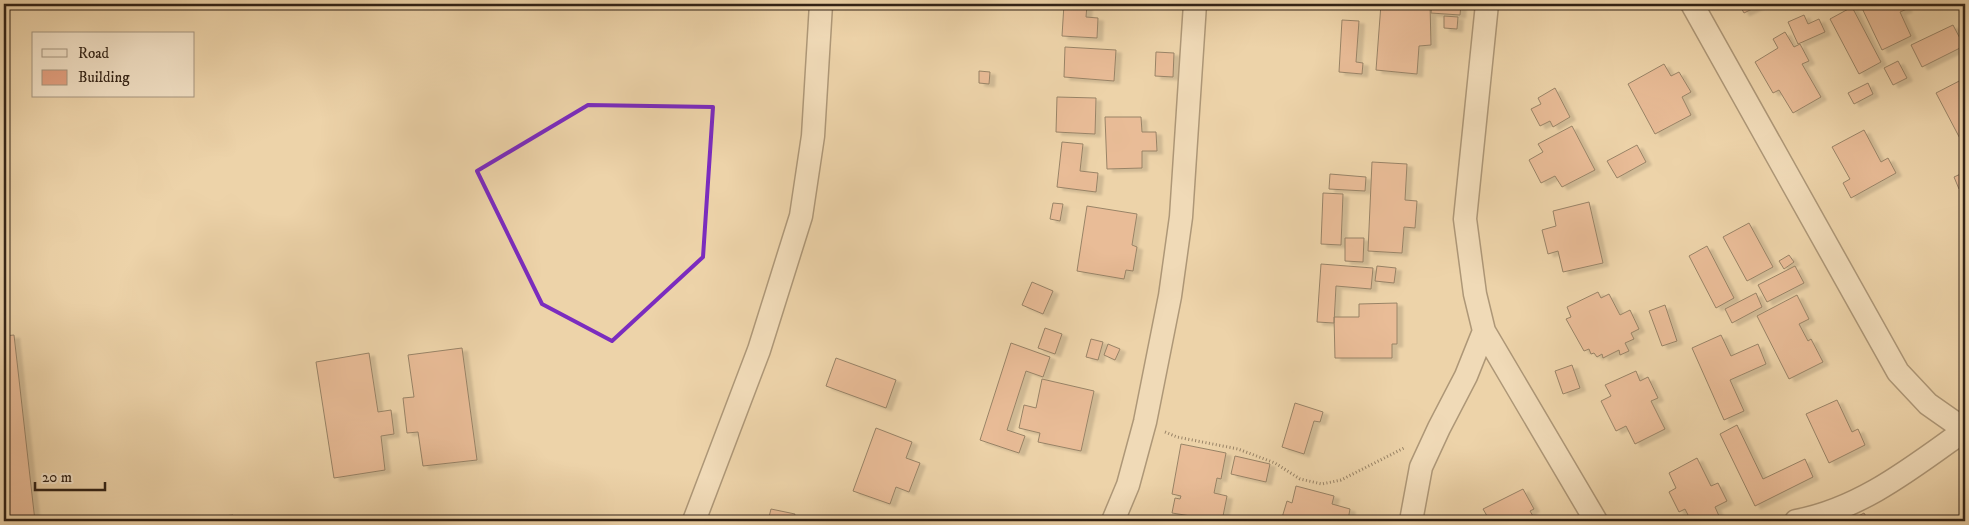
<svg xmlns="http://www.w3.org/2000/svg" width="1969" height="525" font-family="'IM FELL DW Pica',serif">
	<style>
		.building { fill: #e5a181; stroke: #332316; filter: url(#shadow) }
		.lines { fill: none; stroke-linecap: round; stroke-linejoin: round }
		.minor-casing { stroke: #624f3b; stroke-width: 25 }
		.path { stroke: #332316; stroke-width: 3; stroke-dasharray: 1 2.5; stroke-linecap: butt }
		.minor { stroke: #f3e2c7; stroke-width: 22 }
		.marked { fill: none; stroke: #7b2cbf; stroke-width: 4; stroke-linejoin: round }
	</style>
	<defs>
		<filter id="shadow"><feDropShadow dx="5.5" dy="3" stdDeviation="1" flood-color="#0004"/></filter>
	</defs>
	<rect width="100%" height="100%" fill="#edd3a9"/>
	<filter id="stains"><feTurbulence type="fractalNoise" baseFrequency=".004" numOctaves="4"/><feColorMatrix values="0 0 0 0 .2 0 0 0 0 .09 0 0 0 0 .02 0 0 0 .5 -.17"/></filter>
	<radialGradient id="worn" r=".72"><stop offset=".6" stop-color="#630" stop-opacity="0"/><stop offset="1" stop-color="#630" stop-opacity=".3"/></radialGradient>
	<path class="building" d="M 1064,4 L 1087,5 L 1086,17 L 1098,18 L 1097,38 L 1062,36 Z
		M 1381,4 L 1430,4 L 1431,45 L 1419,46 L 1417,74 L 1376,70 Z
		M 1432,4 L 1461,4 L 1460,15 L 1431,13 Z
		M 1739,4 L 1762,4 L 1744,13 Z
		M 1860,4 L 1904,4 L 1907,9 L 1900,12 L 1911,36 L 1882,50 Z
		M 1852,7 L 1881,62 L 1859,74 L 1830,19 Z
		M 1804,15 L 1808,24 L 1819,19 L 1825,32 L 1798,44 L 1788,22 Z
		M 1444,16 L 1458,17 L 1457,29 L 1444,28 Z
		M 1342,20 L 1359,21 L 1356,62 L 1363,63 L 1362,74 L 1339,72 Z
		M 1953,25 L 1964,46 L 1922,67 L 1911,45 Z
		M 1785,32 L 1794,47 L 1800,44 L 1809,61 L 1802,64 L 1821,97 L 1793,113 L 1779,90 L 1773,93 L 1755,62 L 1778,48 L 1773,39 Z
		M 1065,47 L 1116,50 L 1114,81 L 1064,77 Z
		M 1156,52 L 1174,53 L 1173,77 L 1155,76 Z
		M 1898,61 L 1907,78 L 1893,85 L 1884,68 Z
		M 1664,64 L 1671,76 L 1679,72 L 1691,92 L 1682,97 L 1691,115 L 1655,134 L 1628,84 Z
		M 979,71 L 990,72 L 989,84 L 979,83 Z
		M 1965,78 L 1965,148 L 1936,93 Z
		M 1868,83 L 1873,94 L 1854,104 L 1848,93 Z
		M 1555,88 L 1570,117 L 1553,127 L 1550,121 L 1540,126 L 1531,109 L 1541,104 L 1538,98 Z
		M 1057,97 L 1096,98 L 1095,134 L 1056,132 Z
		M 1105,117 L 1141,117 L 1142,132 L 1156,132 L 1157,151 L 1142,151 L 1142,168 L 1107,169 Z
		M 1572,126 L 1595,170 L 1562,187 L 1555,176 L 1541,183 L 1529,160 L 1543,152 L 1538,144 Z
		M 1864,130 L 1881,162 L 1888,158 L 1896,173 L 1851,198 L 1843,183 L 1850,179 L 1832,147 Z
		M 1062,142 L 1083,144 L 1080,171 L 1098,173 L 1096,192 L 1057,187 Z
		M 1637,145 L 1646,162 L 1617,178 L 1607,161 Z
		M 1372,162 L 1407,164 L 1405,200 L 1417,201 L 1415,228 L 1404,227 L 1402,253 L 1368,251 Z
		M 1965,172 L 1965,186 L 1959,189 L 1954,177 Z
		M 1330,174 L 1366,177 L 1365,191 L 1329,189 Z
		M 1323,193 L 1343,194 L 1341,245 L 1321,244 Z
		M 1589,202 L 1603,263 L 1563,272 L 1558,251 L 1548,254 L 1542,230 L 1556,226 L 1553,211 Z
		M 1053,203 L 1063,204 L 1060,221 L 1050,219 Z
		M 1087,206 L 1137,214 L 1132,245 L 1137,247 L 1133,271 L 1126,270 L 1124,279 L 1077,271 Z
		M 1749,223 L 1773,267 L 1747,281 L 1723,237 Z
		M 1345,238 L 1364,238 L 1363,262 L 1345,261 Z
		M 1707,246 L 1734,298 L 1716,308 L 1689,256 Z
		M 1789,255 L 1794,262 L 1784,269 L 1779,261 Z
		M 1321,264 L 1373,268 L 1371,289 L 1336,286 L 1334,323 L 1317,322 Z
		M 1377,266 L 1396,268 L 1394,283 L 1375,281 Z
		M 1795,266 L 1804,283 L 1767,302 L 1758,285 Z
		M 1032,282 L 1053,291 L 1043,314 L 1022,305 Z
		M 1598,292 L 1601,298 L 1609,294 L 1620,315 L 1630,310 L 1639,329 L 1631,333 L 1634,339 L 1625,343 L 1629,351 L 1620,355 L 1619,350 L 1603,358 L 1602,354 L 1597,357 L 1594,353 L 1591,354 L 1589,349 L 1584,351 L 1566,319 L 1571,317 L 1567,307 Z
		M 1756,293 L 1762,307 L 1732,323 L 1725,309 Z
		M 1797,295 L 1809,319 L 1799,324 L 1808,341 L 1811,339 L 1823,362 L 1789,379 L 1757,316 Z
		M 1397,303 L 1397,344 L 1392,344 L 1392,358 L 1335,358 L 1334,317 L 1359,317 L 1359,304 Z
		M 1665,305 L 1677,341 L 1662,346 L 1649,311 Z
		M 1045,328 L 1062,334 L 1055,354 L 1038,348 Z
		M 14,335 L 35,521 L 4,521 L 4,336 Z
		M 1721,335 L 1731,356 L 1758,344 L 1766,364 L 1730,380 L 1744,411 L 1724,420 L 1692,348 Z
		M 1091,339 L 1103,342 L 1098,360 L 1086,357 Z
		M 1011,343 L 1050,357 L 1043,377 L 1026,371 L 1007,430 L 1025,436 L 1019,453 L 980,440 Z
		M 1108,344 L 1120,349 L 1115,360 L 1104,355 Z
		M 462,348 L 477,460 L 423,466 L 418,432 L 407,433 L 403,398 L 414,397 L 408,355 Z
		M 369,353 L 378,412 L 391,410 L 394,434 L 381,436 L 385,470 L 334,478 L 316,362 Z
		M 836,358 L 896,380 L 886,408 L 826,386 Z
		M 1572,365 L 1580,388 L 1563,394 L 1555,371 Z
		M 1636,371 L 1640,381 L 1648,377 L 1658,398 L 1651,401 L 1665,429 L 1635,444 L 1626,426 L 1616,431 L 1601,401 L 1611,396 L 1605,385 Z
		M 1042,379 L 1094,391 L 1081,451 L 1038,442 L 1040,433 L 1019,428 L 1024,405 L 1036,408 Z
		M 1837,400 L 1852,432 L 1858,429 L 1865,445 L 1829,463 L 1806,414 Z
		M 1295,403 L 1323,412 L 1320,422 L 1314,421 L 1304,454 L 1282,447 Z
		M 1737,425 L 1763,479 L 1805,459 L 1813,477 L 1755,506 L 1720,434 Z
		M 876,428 L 912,442 L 906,458 L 920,463 L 909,492 L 896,487 L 890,504 L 853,491 Z
		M 1181,444 L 1226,453 L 1221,479 L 1217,478 L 1214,493 L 1227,496 L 1222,521 L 1172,513 L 1175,498 L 1180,499 L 1181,496 L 1172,494 Z
		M 1235,456 L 1270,464 L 1266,482 L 1231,474 Z
		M 1697,458 L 1711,486 L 1718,483 L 1727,501 L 1715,507 L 1719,516 L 1708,521 L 1691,521 L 1685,509 L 1679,512 L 1669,492 L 1676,488 L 1669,473 Z
		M 1296,486 L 1334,496 L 1332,504 L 1350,509 L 1348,520 L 1350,521 L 1281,521 L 1287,501 L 1292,503 Z
		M 1523,489 L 1534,509 L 1530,511 L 1536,521 L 1490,521 L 1483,509 Z
		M 771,509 L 795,514 L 793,521 L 768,521 Z
		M 1864,513 L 1869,521 L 1849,521 Z
		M 233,515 L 233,521 L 176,521 Z"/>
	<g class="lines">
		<g class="minor-casing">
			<path id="minor" d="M 1487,4 L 1465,219 L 1475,294 L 1484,331 L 1596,521
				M 1692,4 L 1898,372 L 1928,404 L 1965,430
				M 694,521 L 759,350 L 801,216 L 813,136 L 821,4
				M 1113,521 L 1128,485 L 1145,422 L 1170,296 L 1181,217 L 1195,4
				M 1411,521 L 1421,467 L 1439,428 L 1466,376 L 1484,331
				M 1796,521 C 1861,509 1913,467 1965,430"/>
		</g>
		<path class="path" d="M 1165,432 L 1177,437 L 1238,449 L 1275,463 L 1300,479 L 1322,484 L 1341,480 L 1404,448"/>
		<use href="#minor" class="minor"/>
	</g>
	<path d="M0 0H1969V525H0ZM 588,105 L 713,107 L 703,257 L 612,341 L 542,304 L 477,171 Z" fill="#edd3a9" fill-opacity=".55" fill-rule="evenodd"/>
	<path class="marked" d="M 588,105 L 713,107 L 703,257 L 612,341 L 542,304 L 477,171 Z"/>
	<rect width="1969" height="525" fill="none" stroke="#edd3a9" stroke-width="20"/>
	<rect x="5" y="5" width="1959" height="515" fill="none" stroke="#332316" stroke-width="2.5"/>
	<rect x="10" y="10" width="1949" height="505" fill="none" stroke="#332316"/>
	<rect x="32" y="32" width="162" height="65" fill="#f3e2c7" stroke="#a69680"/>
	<rect x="42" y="49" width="25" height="8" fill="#f3e2c7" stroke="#a69680"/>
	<text x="78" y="58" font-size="15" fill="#332316">Road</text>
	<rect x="42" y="70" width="25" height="15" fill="#e5a181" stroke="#a69680"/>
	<text x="78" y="82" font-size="15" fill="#332316">Building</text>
	<path d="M35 482v8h70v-8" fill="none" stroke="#332316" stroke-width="2.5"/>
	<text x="42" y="482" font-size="15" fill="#332316" stroke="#f3e2c7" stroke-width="4" paint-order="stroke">20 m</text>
	<rect width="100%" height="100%" filter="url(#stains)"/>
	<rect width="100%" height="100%" fill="url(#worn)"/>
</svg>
